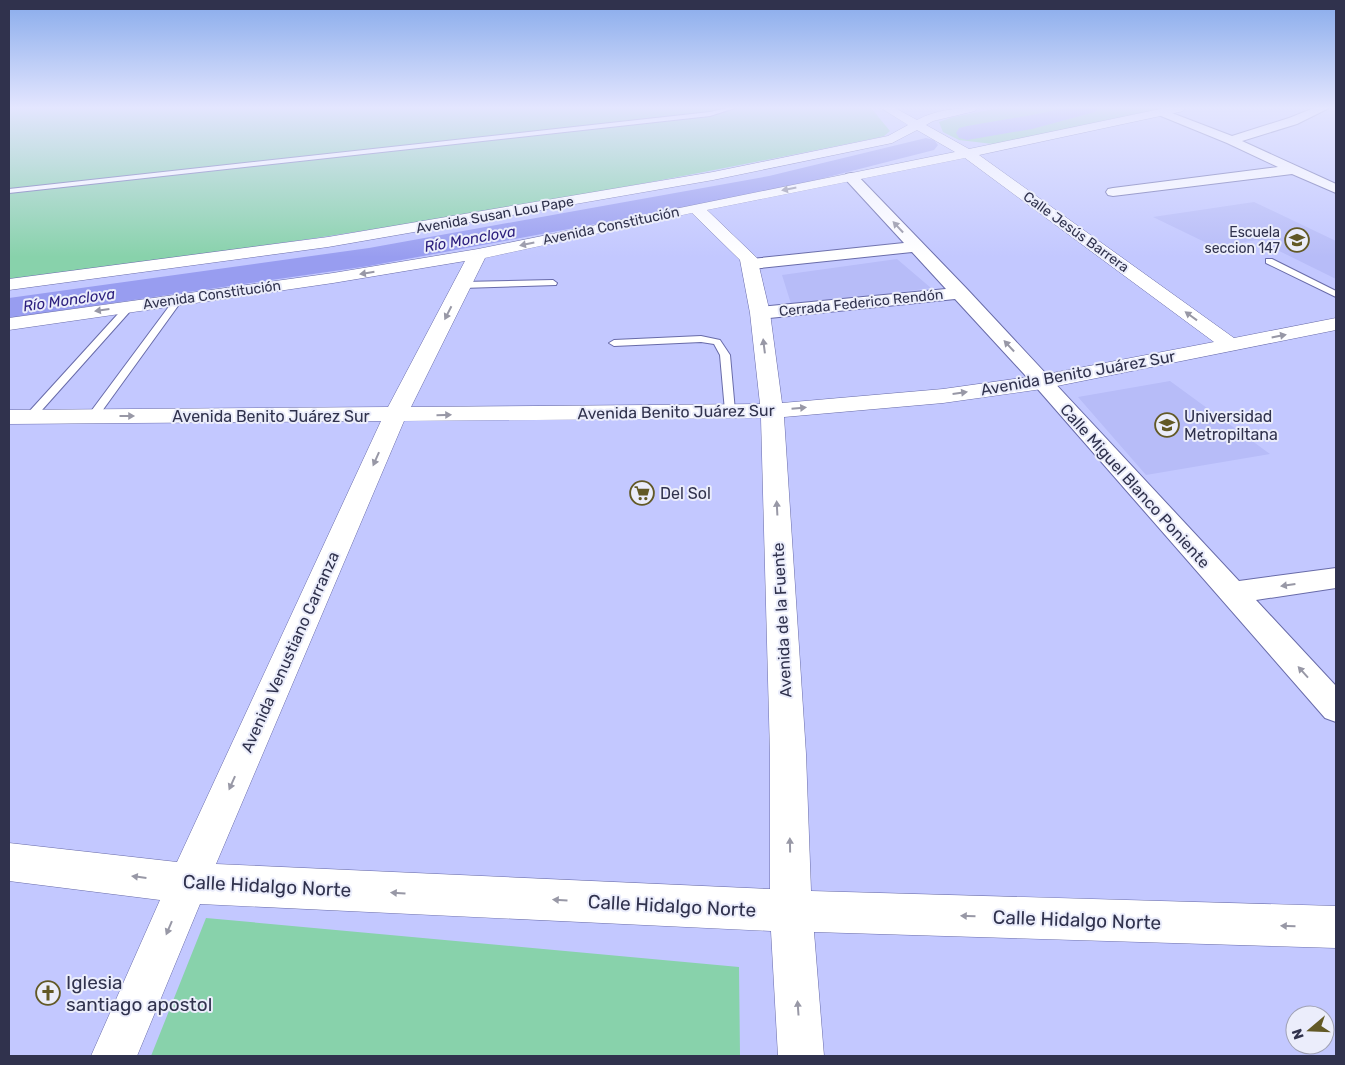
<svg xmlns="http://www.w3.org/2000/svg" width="1345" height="1065" font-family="Rubik,sans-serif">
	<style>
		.built { fill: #b7bcf8 }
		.green { fill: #88d2ab }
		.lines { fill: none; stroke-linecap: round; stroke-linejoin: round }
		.river { fill: #989df0; fill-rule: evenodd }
		.lane-casing { stroke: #686ba9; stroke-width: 2 }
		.street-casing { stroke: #686ba9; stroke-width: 2 }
		.secondary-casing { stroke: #686ba9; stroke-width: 1 }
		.lane { fill: #fff; fill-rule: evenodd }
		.street { fill: #fff; fill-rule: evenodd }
		.secondary { fill: #fff; fill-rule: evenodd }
		.oneway { fill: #9898a6 }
		.labels { text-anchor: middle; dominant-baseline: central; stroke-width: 4; stroke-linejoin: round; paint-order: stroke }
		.far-street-label { font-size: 14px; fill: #30324d; stroke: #ebedfb }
		.far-poi-label { font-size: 14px; fill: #30324d; stroke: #ebedfb; text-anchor: end }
		.far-water-label { font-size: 15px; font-style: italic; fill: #2d207f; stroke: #ebedfb }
		.street-label { font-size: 16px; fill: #30324d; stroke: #ebedfb }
		.poi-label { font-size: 16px; fill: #30324d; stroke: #ebedfb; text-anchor: start }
		.near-street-label { font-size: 19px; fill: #30324d; stroke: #ebedfb }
		.near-poi-label { font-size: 19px; fill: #30324d; stroke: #ebedfb; text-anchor: start }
	</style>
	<rect width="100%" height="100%" fill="#c3c8ff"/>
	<path class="built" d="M 1254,202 L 1336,241 L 1336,279 L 1257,240 L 1215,247 L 1153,217 Z
		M 897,259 L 931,288 L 792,307 L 782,275 Z
		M 1170,381 L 1270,454 L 1146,475 L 1078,397 Z"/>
	<path class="green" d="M 9,108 L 871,108 L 890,131 L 884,136 L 876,138 C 707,172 538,205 368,230 C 248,249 129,263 9,279 Z
		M 1000,108 L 1167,108 L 993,144 L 959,140 L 943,132 L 939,122 L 953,117 Z
		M 206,918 L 739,967 L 740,1056 L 151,1056 Z"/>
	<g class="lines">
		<path class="river" d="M 1064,108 L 1098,108 L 1095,112 L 1032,129 L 967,140 L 959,138 L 956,133 L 959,128 L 967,126 L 1032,115 Z
			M 926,138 L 934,140 L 938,145 L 934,150 L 769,192 L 369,266 L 9,318 L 9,298 L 369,248 L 769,176 Z"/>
		<g class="lane-casing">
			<path id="lane" d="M 727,108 L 735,108 L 710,116 L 9,193 L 9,189 L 710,112 Z
				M 1266,259 L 1272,259 L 1336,291 L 1336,297 L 1266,263 Z
				M 553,280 L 557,283 L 556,285 L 462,288 L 458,285 L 462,282 Z
				M 179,296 L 183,299 L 97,418 L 89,418 L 88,416 L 89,414 L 176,297 Z
				M 130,303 L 133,304 L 133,308 L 34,419 L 26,419 L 25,417 L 26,415 L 127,304 Z
				M 701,336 L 720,340 L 730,355 L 735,411 L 734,413 L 726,413 L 725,411 L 720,355 L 714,344 L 701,342 L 614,346 L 609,343 L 614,340 Z"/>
		</g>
		<g class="street-casing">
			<path id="street" d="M 1314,108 L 1329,108 L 1297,124 L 1242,141 L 1336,184 L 1336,193 L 1292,174 L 1113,196 L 1108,195 L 1106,192 L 1108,189 L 1113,188 L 1278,167 L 1227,143 L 1156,114 L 1154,112 L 1156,110 L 1164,110 L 1232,136 L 1289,118 Z
				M 851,173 L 856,174 L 967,289 L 1239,581 L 1336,568 L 1336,588 L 1256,600 L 1336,686 L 1336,722 L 1325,718 L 1035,386 L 955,299 L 760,319 L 753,317 L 751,313 L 753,309 L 760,307 L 946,289 L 912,252 L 751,269 L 745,268 L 743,264 L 745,260 L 751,259 L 904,243 L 846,180 L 844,177 L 846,174 Z"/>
		</g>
		<g class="secondary-casing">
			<path id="secondary" d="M 881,108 L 895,108 L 917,120 C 935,110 957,108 977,108 L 975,111 L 933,121 L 926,125 L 969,149 L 1165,108 L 1185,108 L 1183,111 L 1179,112 L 979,155 L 1234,338 L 1336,318 L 1336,330 L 1042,389 L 943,403 L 784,417 L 806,754 L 811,891 L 1336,906 L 1336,948 L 814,932 L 824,1056 L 778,1056 L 771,931 L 200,904 L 137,1056 L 91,1056 L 160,900 L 9,881 L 9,843 L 177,862 L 381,421 L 9,424 L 9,410 L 388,407 L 465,261 L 333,283 L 9,330 L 9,318 L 333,273 L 478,249 L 955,152 L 917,130 L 892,143 L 713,180 L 328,247 L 9,290 L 9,279 L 328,237 L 713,172 L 888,136 L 908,125 ZM 965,158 L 1214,342 L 1042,375 L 943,389 L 782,403 L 770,313 L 757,258 L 707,210 ZM 692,213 L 740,260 L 750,313 L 760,404 L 411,407 L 485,258 ZM 761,418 L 770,754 L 770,889 L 216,864 L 404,421 Z"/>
		</g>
		<use href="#lane" class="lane"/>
		<use href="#street" class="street"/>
		<use href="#secondary" class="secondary"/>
	</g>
	<defs><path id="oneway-solid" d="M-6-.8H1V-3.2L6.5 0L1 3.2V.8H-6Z" transform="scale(1.25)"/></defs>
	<g class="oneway">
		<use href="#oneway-solid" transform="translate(789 189) rotate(169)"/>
		<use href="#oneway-solid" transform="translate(898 227) rotate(-133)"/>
		<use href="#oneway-solid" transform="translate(527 244) rotate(168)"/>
		<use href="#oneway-solid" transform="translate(367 273) rotate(171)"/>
		<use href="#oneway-solid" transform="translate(102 310) rotate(172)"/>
		<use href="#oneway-solid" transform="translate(448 313) rotate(117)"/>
		<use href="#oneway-solid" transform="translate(1191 316) rotate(-144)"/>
		<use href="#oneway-solid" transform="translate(1279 336) rotate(-11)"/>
		<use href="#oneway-solid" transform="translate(764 346) rotate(-97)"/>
		<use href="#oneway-solid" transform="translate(1009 346) rotate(-133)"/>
		<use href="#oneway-solid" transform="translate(960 393) rotate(-8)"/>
		<use href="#oneway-solid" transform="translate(799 408) rotate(-5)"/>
		<use href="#oneway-solid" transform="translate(444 415) rotate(-1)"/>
		<use href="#oneway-solid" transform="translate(127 416)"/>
		<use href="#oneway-solid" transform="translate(376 459) rotate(114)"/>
		<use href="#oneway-solid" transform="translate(777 508) rotate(-93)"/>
		<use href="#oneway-solid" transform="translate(1288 585) rotate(172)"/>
		<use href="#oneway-solid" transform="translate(1303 672) rotate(-132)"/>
		<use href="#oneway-solid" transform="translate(232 783) rotate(114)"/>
		<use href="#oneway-solid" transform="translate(790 845) rotate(-91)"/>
		<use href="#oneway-solid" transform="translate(139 877) rotate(-173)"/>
		<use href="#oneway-solid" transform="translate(398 893) rotate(-177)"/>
		<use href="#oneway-solid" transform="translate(560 900) rotate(-177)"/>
		<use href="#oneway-solid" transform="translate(968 916) rotate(-178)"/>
		<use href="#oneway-solid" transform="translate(1288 926) rotate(-178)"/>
		<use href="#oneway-solid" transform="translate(169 928) rotate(113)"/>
		<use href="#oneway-solid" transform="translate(798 1008) rotate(-94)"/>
	</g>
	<linearGradient id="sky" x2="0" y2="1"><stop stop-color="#88abeb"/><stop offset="0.42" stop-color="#e4e6ff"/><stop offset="1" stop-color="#e4e6ff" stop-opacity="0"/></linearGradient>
	<rect width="1345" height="257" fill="url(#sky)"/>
	<defs>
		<g id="school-ring" transform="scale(1.25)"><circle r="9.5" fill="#ebedfb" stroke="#625926" stroke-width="1.5"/><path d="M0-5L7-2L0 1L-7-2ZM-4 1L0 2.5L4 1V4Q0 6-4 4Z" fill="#625926"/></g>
		<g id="university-ring" transform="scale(1.25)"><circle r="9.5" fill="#ebedfb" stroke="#625926" stroke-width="1.5"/><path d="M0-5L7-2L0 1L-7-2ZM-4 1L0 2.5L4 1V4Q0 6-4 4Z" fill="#625926"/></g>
		<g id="supermarket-ring" transform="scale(1.25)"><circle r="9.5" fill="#ebedfb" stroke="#625926" stroke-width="1.5"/><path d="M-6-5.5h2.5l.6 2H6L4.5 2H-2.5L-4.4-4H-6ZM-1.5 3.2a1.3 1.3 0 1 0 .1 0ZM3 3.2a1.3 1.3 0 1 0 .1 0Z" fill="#625926"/></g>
		<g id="church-ring" transform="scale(1.25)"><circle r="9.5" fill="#ebedfb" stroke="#625926" stroke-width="1.5"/><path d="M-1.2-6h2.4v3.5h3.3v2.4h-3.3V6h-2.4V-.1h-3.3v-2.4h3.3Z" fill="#625926"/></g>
	</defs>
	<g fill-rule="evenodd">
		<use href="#school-ring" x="1297" y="240"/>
		<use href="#university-ring" x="1167" y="425"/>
		<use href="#supermarket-ring" x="642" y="493"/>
		<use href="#church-ring" x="48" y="993"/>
	</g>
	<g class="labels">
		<g class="far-street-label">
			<text transform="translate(495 215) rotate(-10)">Avenida Susan Lou Pape</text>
			<text transform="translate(611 226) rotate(-12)">Avenida Constitución</text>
			<text transform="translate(1076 232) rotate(36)">Calle Jesús Barrera</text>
			<text transform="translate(212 295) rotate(-8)">Avenida Constitución</text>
			<text transform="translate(861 303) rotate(-6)">Cerrada Federico Rendón</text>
		</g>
		<g class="far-poi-label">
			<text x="1280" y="232">Escuela<tspan x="1280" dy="16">seccion 147</tspan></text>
		</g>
		<g class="far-water-label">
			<text transform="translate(470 239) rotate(-10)">Río Monclova</text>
			<text transform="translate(69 300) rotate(-8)">Río Monclova</text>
		</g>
		<g class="street-label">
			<text transform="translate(1078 373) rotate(-10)">Avenida Benito Juárez Sur</text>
			<text transform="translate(676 412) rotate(-1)">Avenida Benito Juárez Sur</text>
			<text x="271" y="416">Avenida Benito Juárez Sur</text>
			<text transform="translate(1135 486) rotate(48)">Calle Miguel Blanco Poniente</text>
			<text transform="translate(782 620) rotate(-93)">Avenida de la Fuente</text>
			<text transform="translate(290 652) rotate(-66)">Avenida Venustiano Carranza</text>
		</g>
		<g class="poi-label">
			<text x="1184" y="416">Universidad<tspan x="1184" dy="18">Metropiltana</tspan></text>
			<text x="660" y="493">Del Sol</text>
		</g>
		<g class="near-street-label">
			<text transform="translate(267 886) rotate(3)">Calle Hidalgo Norte</text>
			<text transform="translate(672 906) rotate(3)">Calle Hidalgo Norte</text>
			<text transform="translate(1077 920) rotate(2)">Calle Hidalgo Norte</text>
		</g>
		<g class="near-poi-label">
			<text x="66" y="982">Iglesia<tspan x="66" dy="22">santiago apostol</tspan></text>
		</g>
	</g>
	<rect width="1345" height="1065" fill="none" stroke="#30324d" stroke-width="20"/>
	<g transform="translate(1310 1030) rotate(251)"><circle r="24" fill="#ebedfb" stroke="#a0a2b5"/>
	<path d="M0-4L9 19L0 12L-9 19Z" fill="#625926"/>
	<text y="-8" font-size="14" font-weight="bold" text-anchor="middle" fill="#30324d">N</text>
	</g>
</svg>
